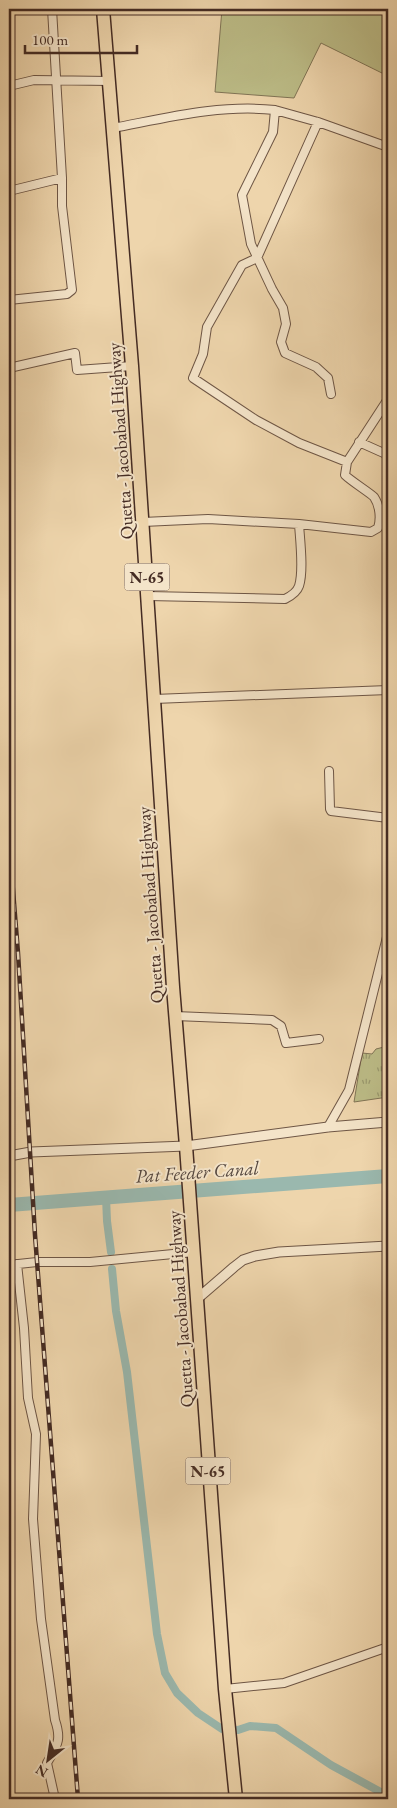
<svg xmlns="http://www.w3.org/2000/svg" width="397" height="1808" font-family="'EB Garamond',serif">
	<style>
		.grass { fill: url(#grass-tufts); stroke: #807455 }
		.park { fill: #bcbc87; stroke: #807455 }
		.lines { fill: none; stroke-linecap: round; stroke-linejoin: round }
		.canal { stroke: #9ab8ae; stroke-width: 8 }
		.river { stroke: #9ab8ae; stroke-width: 14 }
		.minor-casing { stroke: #6e5645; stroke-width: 10 }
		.tertiary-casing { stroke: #6e5645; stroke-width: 11 }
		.trunk-casing { stroke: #442b23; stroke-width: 15 }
		.minor { stroke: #f4e4c9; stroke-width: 8 }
		.tertiary { stroke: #f4e4c9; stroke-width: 9 }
		.trunk { stroke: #eed5ac; stroke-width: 12 }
		.rail-casing { stroke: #442b23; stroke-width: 4.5 }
		.rail { stroke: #f4e4c9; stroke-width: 2.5; stroke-dasharray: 8; stroke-linecap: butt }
		.labels { text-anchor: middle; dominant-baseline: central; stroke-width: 4; stroke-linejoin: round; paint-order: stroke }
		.shield { fill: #f4e4c9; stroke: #796255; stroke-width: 1 }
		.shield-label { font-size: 16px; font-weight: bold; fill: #442b23 }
		.street-label { font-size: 18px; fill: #442b23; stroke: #f4e4c9 }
		.water-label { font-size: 19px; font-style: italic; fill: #55473f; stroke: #f4e4c9 }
	</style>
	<defs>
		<pattern id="grass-tufts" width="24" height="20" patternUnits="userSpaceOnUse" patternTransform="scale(1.25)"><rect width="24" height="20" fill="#bcbc87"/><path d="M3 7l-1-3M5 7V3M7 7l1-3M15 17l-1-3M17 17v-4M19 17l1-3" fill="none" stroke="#9a996e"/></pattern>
	</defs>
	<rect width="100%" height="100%" fill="#eed5ac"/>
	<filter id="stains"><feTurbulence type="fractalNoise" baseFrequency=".004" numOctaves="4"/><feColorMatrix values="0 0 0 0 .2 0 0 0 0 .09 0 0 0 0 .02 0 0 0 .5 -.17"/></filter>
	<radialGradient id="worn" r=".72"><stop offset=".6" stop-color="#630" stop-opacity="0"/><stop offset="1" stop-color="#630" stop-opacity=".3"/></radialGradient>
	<path class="grass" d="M 388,1046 L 388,1097 L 354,1102 L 362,1053 L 372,1054 L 376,1049 Z"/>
	<path class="park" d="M 222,9 L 388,9 L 388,76 L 321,43 L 294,98 L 215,92 Z"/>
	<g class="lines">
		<path class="canal" d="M 106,1197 L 107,1221 L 111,1252
			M 112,1269 L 116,1311 L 127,1372 L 157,1634 L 165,1673 L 177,1693 L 198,1713 L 222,1729 L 238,1730 L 250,1726 L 276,1728 L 331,1765 L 388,1796"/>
		<path class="river" d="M 9,1205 L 388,1176"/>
		<g class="minor-casing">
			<path id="minor" d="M 9,86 L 34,80 L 110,81
				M 275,110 L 318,122 L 388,147
				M 318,122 L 257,258 L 242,265 L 207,327 L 203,354 L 193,378 L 256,420 L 299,443 L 347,462 L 388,399
				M 113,128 C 166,118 220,104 275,110 L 273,132 L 242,195 L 251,244 L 272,289 L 283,308 L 286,324 L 281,342 L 285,353 L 316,367 L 328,378 L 331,394
				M 9,191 L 62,178
				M 9,300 L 67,294 L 72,290 L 62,206 L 62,178 L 52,9
				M 9,368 L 75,353 L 77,370 L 132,366
				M 359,442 L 388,455
				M 143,522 L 208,519 L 299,524 L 371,532 L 378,528 C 381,519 380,506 374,497 C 370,493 351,481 345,475 L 347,462
				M 148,596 L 285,599 C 291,596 297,592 299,586 C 304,571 300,540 299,524
				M 154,699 L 388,690
				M 329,771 L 330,809 L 331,811 L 388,818
				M 175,1016 L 272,1020 L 281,1026 L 286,1043 L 319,1039
				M 328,1127 L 349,1090 L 388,933
				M 17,1264 L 24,1328 L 28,1398 L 36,1434 L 33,1519 L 41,1619 L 55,1720 C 62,1741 57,1745 47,1763 L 55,1799
				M 9,1265 L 37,1262 L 90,1262 L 194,1252
				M 225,1689 L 284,1683 L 388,1647"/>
		</g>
		<g class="tertiary-casing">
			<path id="tertiary" d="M 9,1156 L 31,1152 L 186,1146 L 328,1127 L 388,1122
				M 197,1299 L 234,1267 L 243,1260 L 255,1256 L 279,1252 L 388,1246"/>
		</g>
		<g class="trunk-casing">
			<path id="trunk" d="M 103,9 L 132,366 L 173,987 L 186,1146 L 225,1689 L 236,1799"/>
		</g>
		<use href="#minor" class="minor"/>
		<use href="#tertiary" class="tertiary"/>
		<use href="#trunk" class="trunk"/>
		<g class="rail-casing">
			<path id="rail" d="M 9,840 L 18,953 L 35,1235 L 78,1799"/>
		</g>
		<use href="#rail" class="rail"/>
	</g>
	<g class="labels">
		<g class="shield">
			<rect x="124.5" y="563.5" width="45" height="27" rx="4"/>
			<rect x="185.5" y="1457.5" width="45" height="27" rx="4"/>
		</g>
		<g class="shield-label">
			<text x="147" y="577">N-65</text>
			<text x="208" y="1471">N-65</text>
		</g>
		<g class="street-label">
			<text transform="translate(120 441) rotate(-94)">Quetta - Jacobabad Highway</text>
			<text transform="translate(150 905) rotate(-94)">Quetta - Jacobabad Highway</text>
			<text transform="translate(180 1309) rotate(-94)">Quetta - Jacobabad Highway</text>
		</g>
		<g class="water-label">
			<text transform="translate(197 1172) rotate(-4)">Pat Feeder Canal</text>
		</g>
	</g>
	<rect width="397" height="1808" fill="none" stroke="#eed5ac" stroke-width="30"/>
	<rect x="10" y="10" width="377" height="1788" fill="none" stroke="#442b23" stroke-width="2.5"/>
	<rect x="15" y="15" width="367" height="1778" fill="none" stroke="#442b23"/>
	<g transform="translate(48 1760) rotate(210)" stroke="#f4e4c9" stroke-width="4" paint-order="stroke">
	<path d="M0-4L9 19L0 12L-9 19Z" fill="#442b23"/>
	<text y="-8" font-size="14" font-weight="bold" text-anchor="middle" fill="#442b23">N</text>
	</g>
	<path d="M25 45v8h112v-8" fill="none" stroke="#442b23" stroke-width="2.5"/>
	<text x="32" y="45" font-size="15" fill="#442b23" stroke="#f4e4c9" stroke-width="4" paint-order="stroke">100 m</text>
	<rect width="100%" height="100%" filter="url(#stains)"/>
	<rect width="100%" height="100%" fill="url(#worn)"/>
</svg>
